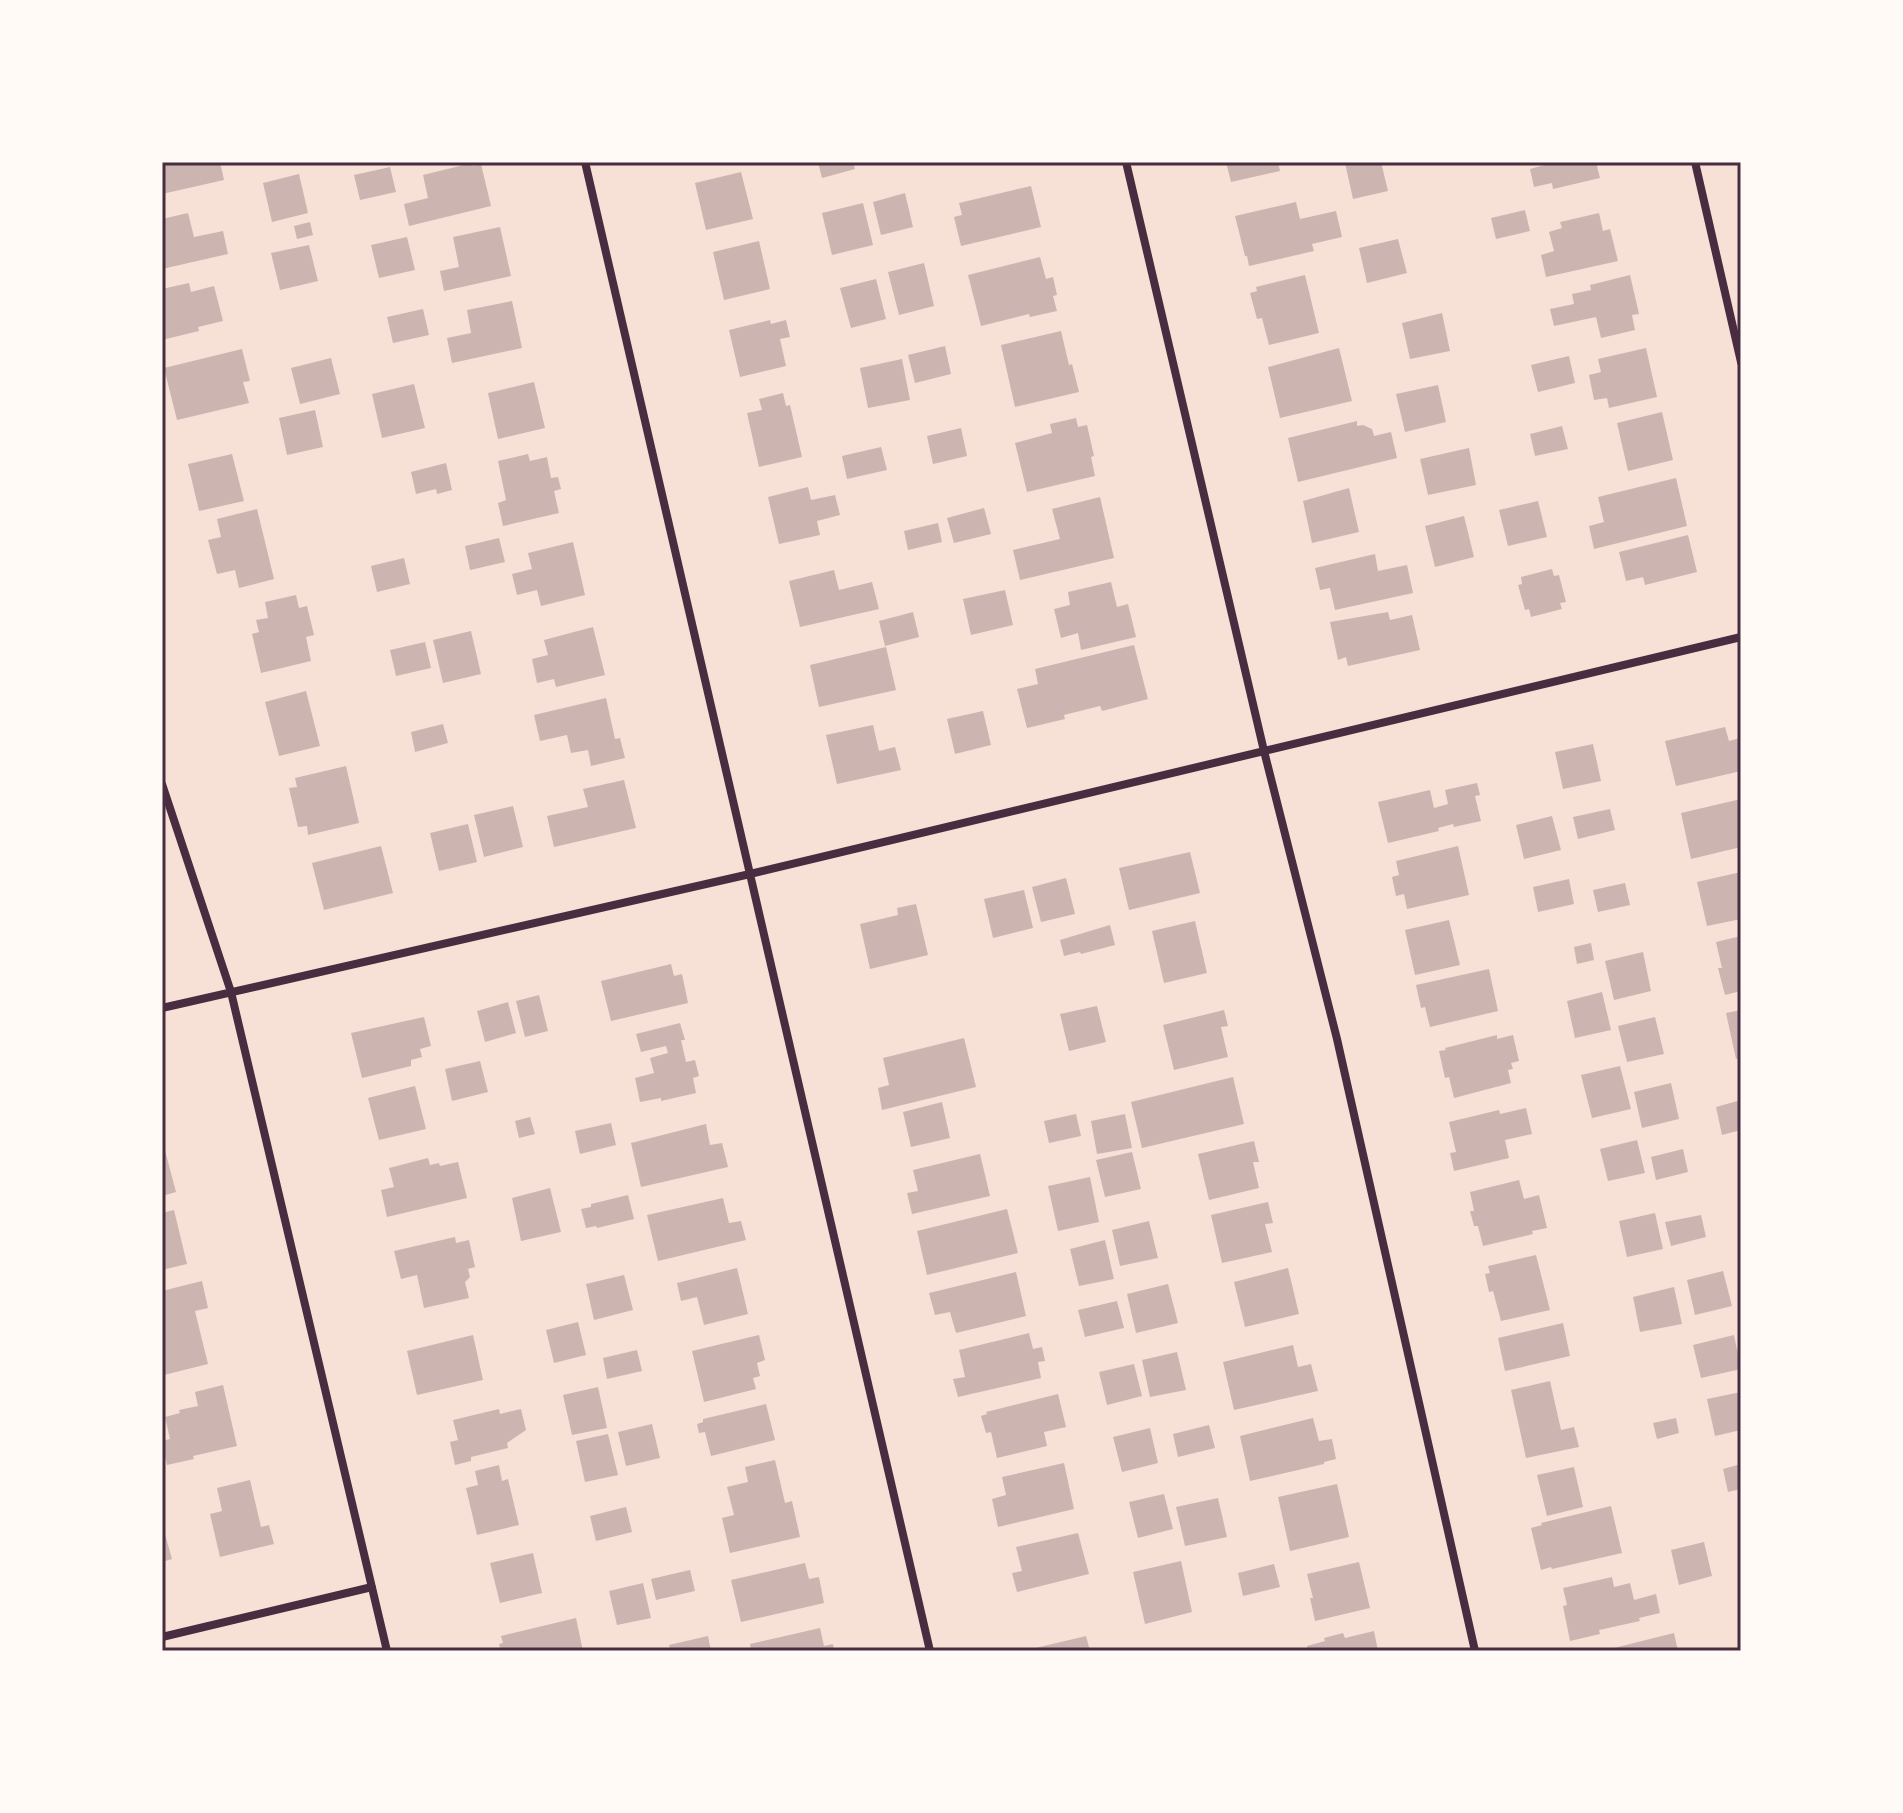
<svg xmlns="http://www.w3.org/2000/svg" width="1903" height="1813" font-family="'Titillium Web',sans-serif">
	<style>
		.building { fill: #ccb4b1 }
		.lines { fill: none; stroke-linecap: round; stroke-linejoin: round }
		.minor { stroke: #4a2c40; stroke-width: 8 }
		.neatline { fill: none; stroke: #4a2c40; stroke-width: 3 }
	</style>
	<rect width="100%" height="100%" fill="#f7e1d7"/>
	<path class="building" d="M 162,162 L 220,162 L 224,180 L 162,194 Z
		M 818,162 L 853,162 L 855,169 L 822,178 Z
		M 1226,162 L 1278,162 L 1280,171 L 1231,182 Z
		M 1349,162 L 1381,162 L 1388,191 L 1353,199 L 1345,163 Z
		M 1547,162 L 1596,162 L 1600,178 L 1553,189 L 1552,183 L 1534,187 L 1530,169 L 1548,164 Z
		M 472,163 L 473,166 L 481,164 L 491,206 L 409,226 L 404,204 L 428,198 L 423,175 Z
		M 390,167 L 396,192 L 360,200 L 354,175 Z
		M 741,172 L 753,219 L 706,230 L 695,183 Z
		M 299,174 L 308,213 L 272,222 L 263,183 Z
		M 1031,186 L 1041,227 L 961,246 L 954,217 L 962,215 L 959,203 Z
		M 905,193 L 913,227 L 881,235 L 873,202 Z
		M 1296,202 L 1300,219 L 1336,211 L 1342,237 L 1312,244 L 1314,251 L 1249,266 L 1247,256 L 1245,256 L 1235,216 Z
		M 863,203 L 873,245 L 832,255 L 822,213 Z
		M 1525,210 L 1530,231 L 1496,239 L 1491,218 Z
		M 188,213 L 194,237 L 223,231 L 228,254 L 162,269 L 162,219 Z
		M 1599,213 L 1603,231 L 1610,229 L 1618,261 L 1546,277 L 1541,255 L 1554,251 L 1549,232 L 1562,228 L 1560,222 Z
		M 310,222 L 313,235 L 297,239 L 294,226 Z
		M 500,227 L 511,276 L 444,291 L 440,271 L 459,267 L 453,237 Z
		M 407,237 L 415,270 L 379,278 L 371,245 Z
		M 1398,239 L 1407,273 L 1367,283 L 1359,248 Z
		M 759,241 L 770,289 L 724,300 L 713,252 Z
		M 309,245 L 318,281 L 280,290 L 271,253 Z
		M 1040,257 L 1046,279 L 1053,277 L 1057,295 L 1053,296 L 1057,311 L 1030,317 L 1029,314 L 981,326 L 968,275 Z
		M 924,263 L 934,306 L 899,315 L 888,272 Z
		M 1305,275 L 1319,333 L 1269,345 L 1262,318 L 1257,319 L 1250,293 L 1257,291 L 1256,287 Z
		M 1630,275 L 1639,314 L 1632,315 L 1635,330 L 1601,338 L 1596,317 L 1554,326 L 1550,309 L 1574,304 L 1572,294 L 1591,290 L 1590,285 Z
		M 876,279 L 886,319 L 851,328 L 840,288 Z
		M 189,283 L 191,292 L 214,286 L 223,321 L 198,327 L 199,331 L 162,340 L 162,289 Z
		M 512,301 L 522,348 L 452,363 L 447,338 L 471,333 L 467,310 Z
		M 423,309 L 429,335 L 393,343 L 387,317 Z
		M 1442,313 L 1450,351 L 1410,359 L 1402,323 Z
		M 770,320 L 771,324 L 786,320 L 790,337 L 780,339 L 786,366 L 740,377 L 729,330 Z
		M 1061,331 L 1069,365 L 1072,364 L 1079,392 L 1015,407 L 1001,345 Z
		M 945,346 L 951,374 L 915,383 L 908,355 Z
		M 1339,348 L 1352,401 L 1280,418 L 1268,367 Z
		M 1646,348 L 1657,397 L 1609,408 L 1607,398 L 1594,400 L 1589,375 L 1601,372 L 1598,359 Z
		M 242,349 L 250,381 L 243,382 L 249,403 L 177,420 L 164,368 Z
		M 1569,356 L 1575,383 L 1538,392 L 1531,365 Z
		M 331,358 L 340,394 L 300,404 L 291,368 Z
		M 902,359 L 910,400 L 868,408 L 860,368 Z
		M 534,382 L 545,428 L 498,439 L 488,393 Z
		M 414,384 L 425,428 L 382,438 L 372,394 Z
		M 1438,385 L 1446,422 L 1405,432 L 1396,394 Z
		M 783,393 L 786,406 L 790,405 L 802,457 L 759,467 L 747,413 L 762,410 L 759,399 Z
		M 315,410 L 323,447 L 287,455 L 279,418 Z
		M 1662,412 L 1673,460 L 1628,471 L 1617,423 Z
		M 1076,418 L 1078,427 L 1087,425 L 1094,456 L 1091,457 L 1095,476 L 1027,492 L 1015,443 L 1052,433 L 1050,424 Z
		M 1357,421 L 1357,426 L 1363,425 L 1372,429 L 1374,436 L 1391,432 L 1397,458 L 1298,482 L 1288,438 Z
		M 1562,426 L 1568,449 L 1535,456 L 1530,434 Z
		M 961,428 L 967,456 L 933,464 L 927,436 Z
		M 881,447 L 887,470 L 847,479 L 842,456 Z
		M 1469,448 L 1476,485 L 1428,495 L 1420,459 Z
		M 232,454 L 244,501 L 199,511 L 188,464 Z
		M 528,454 L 530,461 L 547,457 L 551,478 L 558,477 L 561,489 L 554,491 L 559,513 L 503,526 L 498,503 L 506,500 L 498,461 Z
		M 446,463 L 452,490 L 437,494 L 436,489 L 416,494 L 411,472 Z
		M 1676,478 L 1687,526 L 1594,549 L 1589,526 L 1604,522 L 1598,497 Z
		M 808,487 L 811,500 L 835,495 L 840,515 L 817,521 L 820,535 L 779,544 L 768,497 Z
		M 1349,488 L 1359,532 L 1312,543 L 1303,501 Z
		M 1100,497 L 1114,558 L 1020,580 L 1013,550 L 1060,539 L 1052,509 Z
		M 1538,501 L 1547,537 L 1508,546 L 1499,510 Z
		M 984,508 L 991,534 L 954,543 L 947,518 Z
		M 257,509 L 274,579 L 239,588 L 235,570 L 217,574 L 208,540 L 221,537 L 217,519 Z
		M 1464,516 L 1474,557 L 1435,567 L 1425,526 Z
		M 938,523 L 942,542 L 908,550 L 904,531 Z
		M 1688,535 L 1697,572 L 1645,585 L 1643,577 L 1626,581 L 1619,552 Z
		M 499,538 L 505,562 L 470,570 L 465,546 Z
		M 573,542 L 585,595 L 541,606 L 537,590 L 517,595 L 512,574 L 532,569 L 528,553 Z
		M 1375,554 L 1378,571 L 1407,565 L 1413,593 L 1335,610 L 1330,588 L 1320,590 L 1315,568 Z
		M 404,558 L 410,584 L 377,592 L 371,566 Z
		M 1552,569 L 1554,576 L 1559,575 L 1566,602 L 1560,603 L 1562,609 L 1531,617 L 1529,609 L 1525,610 L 1518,585 L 1522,584 L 1521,577 Z
		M 834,570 L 839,590 L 872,582 L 879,609 L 800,627 L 789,581 Z
		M 1111,582 L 1117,607 L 1128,604 L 1136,637 L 1081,650 L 1078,633 L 1061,638 L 1054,609 L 1070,605 L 1068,592 Z
		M 1005,590 L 1013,625 L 971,635 L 963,599 Z
		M 296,595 L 299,608 L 307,606 L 314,635 L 306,637 L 311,661 L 261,673 L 252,634 L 259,632 L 256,620 L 268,618 L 265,602 Z
		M 913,612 L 919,637 L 885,646 L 879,621 Z
		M 1388,612 L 1390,620 L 1412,615 L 1420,650 L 1348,666 L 1346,657 L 1338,660 L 1330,622 Z
		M 593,627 L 605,675 L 556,687 L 554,679 L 537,683 L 532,659 L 548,655 L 544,640 Z
		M 471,631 L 481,674 L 443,683 L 433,640 Z
		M 425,642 L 431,668 L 396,676 L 390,650 Z
		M 1134,645 L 1148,699 L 1102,711 L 1100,706 L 1064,715 L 1065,719 L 1027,728 L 1017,689 L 1038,684 L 1035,669 Z
		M 886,647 L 896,690 L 819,707 L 810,665 Z
		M 306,691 L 320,746 L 279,756 L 265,702 Z
		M 606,698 L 615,739 L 620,738 L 625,758 L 591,766 L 588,750 L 571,753 L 567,735 L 540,741 L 534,715 Z
		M 983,711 L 991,745 L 955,754 L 947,719 Z
		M 443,724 L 448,743 L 415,752 L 411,732 Z
		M 873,725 L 879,751 L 895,747 L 901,770 L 837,784 L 826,735 Z
		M 1725,727 L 1729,741 L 1740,738 L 1741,771 L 1676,786 L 1665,741 Z
		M 1593,744 L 1601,781 L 1563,789 L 1555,752 Z
		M 346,766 L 359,823 L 308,835 L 307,826 L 298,827 L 289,788 L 297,787 L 295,778 Z
		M 624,780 L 636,828 L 554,847 L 547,816 L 588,807 L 583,789 Z
		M 1477,783 L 1480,795 L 1475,796 L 1481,821 L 1454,827 L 1453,824 L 1438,828 L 1439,831 L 1388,843 L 1378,802 L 1430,790 L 1434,808 L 1448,804 L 1445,790 Z
		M 1741,799 L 1741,847 L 1691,859 L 1681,813 Z
		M 513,806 L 523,847 L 484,857 L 474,815 Z
		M 1610,809 L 1615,830 L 1578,839 L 1573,817 Z
		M 1552,816 L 1561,850 L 1524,859 L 1516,825 Z
		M 468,824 L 477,862 L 439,871 L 430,833 Z
		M 381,846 L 393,893 L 324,910 L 312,863 Z
		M 1458,846 L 1469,895 L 1407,909 L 1404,894 L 1396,896 L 1392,877 L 1399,875 L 1396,861 Z
		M 1190,852 L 1200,893 L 1129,910 L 1119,868 Z
		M 1741,872 L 1741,919 L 1707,926 L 1697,882 Z
		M 1066,878 L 1075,914 L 1041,922 L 1032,887 Z
		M 1569,879 L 1574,904 L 1538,912 L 1533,887 Z
		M 1625,883 L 1630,905 L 1598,912 L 1593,890 Z
		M 1024,890 L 1033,928 L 993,938 L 984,899 Z
		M 916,904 L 928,955 L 870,969 L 860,924 L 898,915 L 897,908 Z
		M 1449,920 L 1460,965 L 1415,975 L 1405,930 Z
		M 1195,921 L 1207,973 L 1164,983 L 1152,931 Z
		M 1110,925 L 1115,945 L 1081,954 L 1080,952 L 1064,956 L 1060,940 Z
		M 1741,936 L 1741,991 L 1725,995 L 1718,968 L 1722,968 L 1716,942 Z
		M 1591,943 L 1594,960 L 1577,964 L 1574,947 Z
		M 1643,952 L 1651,991 L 1614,1000 L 1605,961 Z
		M 671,964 L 674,976 L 682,974 L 688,1003 L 611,1021 L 601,981 Z
		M 1489,969 L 1498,1011 L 1430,1027 L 1425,1007 L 1421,1008 L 1416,985 Z
		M 1602,992 L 1611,1030 L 1575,1038 L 1567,1001 Z
		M 539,995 L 548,1031 L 525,1037 L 516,1001 Z
		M 508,1002 L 516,1033 L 485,1042 L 477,1011 Z
		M 1097,1006 L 1106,1042 L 1069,1051 L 1060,1014 Z
		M 1224,1010 L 1228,1026 L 1221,1027 L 1228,1057 L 1174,1070 L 1163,1025 Z
		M 1741,1010 L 1741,1058 L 1736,1059 L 1726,1013 Z
		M 424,1017 L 431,1046 L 420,1049 L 422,1057 L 411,1060 L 411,1066 L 362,1078 L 351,1033 Z
		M 1655,1017 L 1664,1054 L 1627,1062 L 1618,1026 Z
		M 680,1023 L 685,1040 L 681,1040 L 686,1062 L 695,1060 L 699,1076 L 693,1078 L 696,1093 L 661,1101 L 661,1098 L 640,1102 L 635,1078 L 654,1073 L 650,1058 L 668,1053 L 666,1046 L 641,1052 L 636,1034 Z
		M 1497,1035 L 1497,1039 L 1513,1035 L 1519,1061 L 1511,1063 L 1513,1069 L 1508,1070 L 1511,1083 L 1454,1098 L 1449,1077 L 1445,1078 L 1439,1051 L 1446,1050 L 1445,1048 Z
		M 964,1038 L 976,1087 L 882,1110 L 878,1088 L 889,1085 L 883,1058 Z
		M 480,1061 L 488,1092 L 452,1101 L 445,1069 Z
		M 1620,1066 L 1631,1109 L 1592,1118 L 1581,1075 Z
		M 1233,1077 L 1244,1124 L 1142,1148 L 1131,1102 Z
		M 1671,1083 L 1679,1119 L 1642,1128 L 1634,1092 Z
		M 415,1086 L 426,1129 L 379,1140 L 368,1098 Z
		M 1741,1100 L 1741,1130 L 1722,1135 L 1716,1107 Z
		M 942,1102 L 950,1138 L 911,1147 L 903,1112 Z
		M 1526,1108 L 1532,1134 L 1505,1140 L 1509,1158 L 1454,1171 L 1450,1153 L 1456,1152 L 1449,1122 L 1499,1110 L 1500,1114 Z
		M 1076,1114 L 1081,1136 L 1049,1143 L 1044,1121 Z
		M 1125,1114 L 1132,1148 L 1097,1154 L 1091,1121 Z
		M 530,1117 L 535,1134 L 519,1138 L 515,1121 Z
		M 611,1123 L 616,1145 L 580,1154 L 575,1131 Z
		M 706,1124 L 710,1145 L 722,1143 L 728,1167 L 641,1187 L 631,1143 Z
		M 162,1139 L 176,1192 L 162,1196 Z
		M 1637,1140 L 1645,1173 L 1608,1181 L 1600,1149 Z
		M 1254,1141 L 1259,1162 L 1253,1162 L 1259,1188 L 1209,1200 L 1198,1154 Z
		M 1683,1149 L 1688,1172 L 1656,1180 L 1651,1157 Z
		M 1132,1152 L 1141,1189 L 1105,1197 L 1096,1160 Z
		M 980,1154 L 990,1196 L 912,1214 L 907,1193 L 918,1191 L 913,1170 Z
		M 428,1158 L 430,1165 L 439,1163 L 440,1166 L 458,1162 L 467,1198 L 387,1217 L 381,1190 L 394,1187 L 389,1168 Z
		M 1090,1177 L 1099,1222 L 1058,1231 L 1048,1186 Z
		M 1519,1180 L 1524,1199 L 1539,1195 L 1547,1228 L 1532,1231 L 1533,1234 L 1483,1246 L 1478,1226 L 1474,1226 L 1470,1211 L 1474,1211 L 1470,1192 Z
		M 550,1188 L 561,1232 L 521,1241 L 512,1198 Z
		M 628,1195 L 634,1219 L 597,1228 L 596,1226 L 586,1228 L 581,1209 L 591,1207 L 591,1204 Z
		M 723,1198 L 729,1223 L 741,1221 L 746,1240 L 658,1261 L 647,1215 Z
		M 1268,1202 L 1273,1223 L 1265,1224 L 1272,1252 L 1222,1263 L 1211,1215 Z
		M 1007,1209 L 1018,1253 L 927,1275 L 917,1231 Z
		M 174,1210 L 187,1264 L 162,1270 L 162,1213 Z
		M 1655,1213 L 1663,1249 L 1627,1257 L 1619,1221 Z
		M 1701,1215 L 1706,1237 L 1671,1246 L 1665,1222 Z
		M 1149,1221 L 1158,1258 L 1120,1266 L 1112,1230 Z
		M 455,1237 L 456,1243 L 469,1240 L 475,1267 L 468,1269 L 470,1277 L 465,1282 L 469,1298 L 424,1308 L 417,1275 L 401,1279 L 394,1251 Z
		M 1105,1240 L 1114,1279 L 1079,1286 L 1070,1249 Z
		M 1536,1255 L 1550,1310 L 1501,1321 L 1493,1291 L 1489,1292 L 1485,1274 L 1490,1273 L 1488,1266 Z
		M 737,1268 L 748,1314 L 704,1325 L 697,1297 L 681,1301 L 677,1283 Z
		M 1288,1268 L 1299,1314 L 1245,1327 L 1234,1282 Z
		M 1723,1271 L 1732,1306 L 1695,1315 L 1687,1280 Z
		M 1016,1272 L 1026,1316 L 956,1333 L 950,1312 L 935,1315 L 929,1293 Z
		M 624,1275 L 633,1310 L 594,1320 L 586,1284 Z
		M 202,1281 L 208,1308 L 195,1311 L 208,1364 L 164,1375 L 163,1371 L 162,1372 L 162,1291 Z
		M 1168,1284 L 1178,1323 L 1136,1333 L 1127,1294 Z
		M 1674,1287 L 1682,1324 L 1640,1332 L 1633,1297 Z
		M 1117,1301 L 1124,1328 L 1085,1337 L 1078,1310 Z
		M 578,1322 L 586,1355 L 554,1363 L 546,1330 Z
		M 1563,1323 L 1570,1356 L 1505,1371 L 1498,1338 Z
		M 1029,1333 L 1033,1349 L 1042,1347 L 1045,1361 L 1038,1362 L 1041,1378 L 958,1397 L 953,1379 L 965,1377 L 959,1350 Z
		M 473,1335 L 483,1380 L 417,1395 L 407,1351 Z
		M 759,1335 L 765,1360 L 757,1363 L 760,1376 L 753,1378 L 756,1389 L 704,1402 L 692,1351 Z
		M 1734,1335 L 1741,1369 L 1701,1378 L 1693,1345 Z
		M 1293,1345 L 1298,1367 L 1311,1364 L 1318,1391 L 1234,1410 L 1223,1362 Z
		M 637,1350 L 642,1371 L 607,1379 L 603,1358 Z
		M 1177,1352 L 1186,1390 L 1150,1397 L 1142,1360 Z
		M 1134,1364 L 1142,1396 L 1107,1405 L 1099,1372 Z
		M 1550,1381 L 1561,1430 L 1574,1427 L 1579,1447 L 1526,1458 L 1511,1390 Z
		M 223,1385 L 237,1446 L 193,1456 L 194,1459 L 167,1465 L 162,1444 L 162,1441 L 170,1439 L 165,1417 L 180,1413 L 179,1410 L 198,1406 L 195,1392 Z
		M 598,1387 L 607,1428 L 572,1435 L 563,1395 Z
		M 1741,1392 L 1741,1430 L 1715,1436 L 1707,1399 Z
		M 1058,1394 L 1066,1427 L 1044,1432 L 1047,1446 L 997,1458 L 991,1432 L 986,1433 L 981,1416 L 987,1414 L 986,1412 Z
		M 766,1404 L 775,1440 L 711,1456 L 705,1432 L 699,1433 L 697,1424 L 703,1422 L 703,1419 Z
		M 499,1409 L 500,1414 L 521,1409 L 526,1430 L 507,1443 L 508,1448 L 471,1457 L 471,1461 L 455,1465 L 450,1442 L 458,1440 L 453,1420 Z
		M 1313,1418 L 1319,1441 L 1332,1439 L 1336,1459 L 1324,1462 L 1324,1464 L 1250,1481 L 1240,1436 Z
		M 1676,1418 L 1679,1433 L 1657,1439 L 1653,1423 Z
		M 652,1424 L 660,1458 L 626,1466 L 618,1432 Z
		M 1209,1425 L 1215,1448 L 1178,1457 L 1173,1434 Z
		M 1150,1428 L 1158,1463 L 1122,1472 L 1113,1437 Z
		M 608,1434 L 618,1475 L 585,1482 L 576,1441 Z
		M 775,1460 L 785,1503 L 792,1501 L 800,1537 L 730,1553 L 722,1518 L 734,1515 L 727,1487 L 748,1482 L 745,1467 Z
		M 1064,1463 L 1074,1509 L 998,1527 L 992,1499 L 1006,1495 L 1002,1477 Z
		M 1741,1464 L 1741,1489 L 1728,1492 L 1723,1469 Z
		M 499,1465 L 502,1481 L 508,1479 L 519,1525 L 477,1535 L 466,1488 L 478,1485 L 475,1471 Z
		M 1574,1467 L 1583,1507 L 1547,1516 L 1537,1475 Z
		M 250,1480 L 261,1527 L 269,1525 L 274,1544 L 220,1557 L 210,1514 L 222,1511 L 217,1488 Z
		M 1337,1484 L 1349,1537 L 1290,1551 L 1278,1497 Z
		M 1164,1494 L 1173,1529 L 1138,1538 L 1129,1502 Z
		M 1218,1498 L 1227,1537 L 1185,1546 L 1176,1507 Z
		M 1611,1506 L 1622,1553 L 1552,1569 L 1551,1567 L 1541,1570 L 1531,1528 L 1542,1525 L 1541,1523 Z
		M 626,1507 L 632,1532 L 596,1541 L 590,1516 Z
		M 162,1523 L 172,1559 L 162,1562 Z
		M 1078,1533 L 1089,1574 L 1017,1592 L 1012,1573 L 1022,1571 L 1016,1547 Z
		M 1704,1542 L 1712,1576 L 1679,1585 L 1671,1550 Z
		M 533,1553 L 542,1593 L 500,1603 L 490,1563 Z
		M 1181,1561 L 1192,1612 L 1145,1624 L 1133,1572 Z
		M 1359,1562 L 1370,1608 L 1315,1621 L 1310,1598 L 1313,1598 L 1307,1574 Z
		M 805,1563 L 809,1579 L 819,1577 L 824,1603 L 741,1622 L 731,1580 Z
		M 1274,1564 L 1280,1587 L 1243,1596 L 1238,1573 Z
		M 690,1570 L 695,1591 L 656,1600 L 651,1579 Z
		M 1612,1577 L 1614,1587 L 1630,1583 L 1634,1600 L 1656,1594 L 1660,1613 L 1639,1618 L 1640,1621 L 1599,1630 L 1600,1634 L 1570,1641 L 1563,1606 L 1567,1605 L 1563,1588 Z
		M 643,1583 L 651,1618 L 617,1625 L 609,1591 Z
		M 576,1618 L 583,1651 L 501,1651 L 499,1644 L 503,1643 L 501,1636 Z
		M 820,1628 L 824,1646 L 833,1644 L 834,1651 L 751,1651 L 750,1644 Z
		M 1374,1631 L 1378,1651 L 1308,1651 L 1307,1646 L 1325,1641 L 1324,1638 L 1343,1633 L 1345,1638 Z
		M 1674,1633 L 1678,1651 L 1606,1651 L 1606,1650 Z
		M 708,1636 L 711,1651 L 671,1651 L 669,1645 Z
		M 1086,1636 L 1090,1651 L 1027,1651 L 1027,1650 Z"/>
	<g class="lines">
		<path class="minor" d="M 585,162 L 930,1651
			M 1126,162 L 1264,751 L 1337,1039 L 1475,1651
			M 1695,162 L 1741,362
			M 162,784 L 231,992 L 387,1651
			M 162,1008 L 750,874 L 1741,637
			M 162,1637 L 372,1587"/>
	</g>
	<rect width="1903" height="1813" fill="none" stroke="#fffaf5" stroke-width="328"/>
	<rect x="164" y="164" width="1575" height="1485" class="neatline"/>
</svg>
